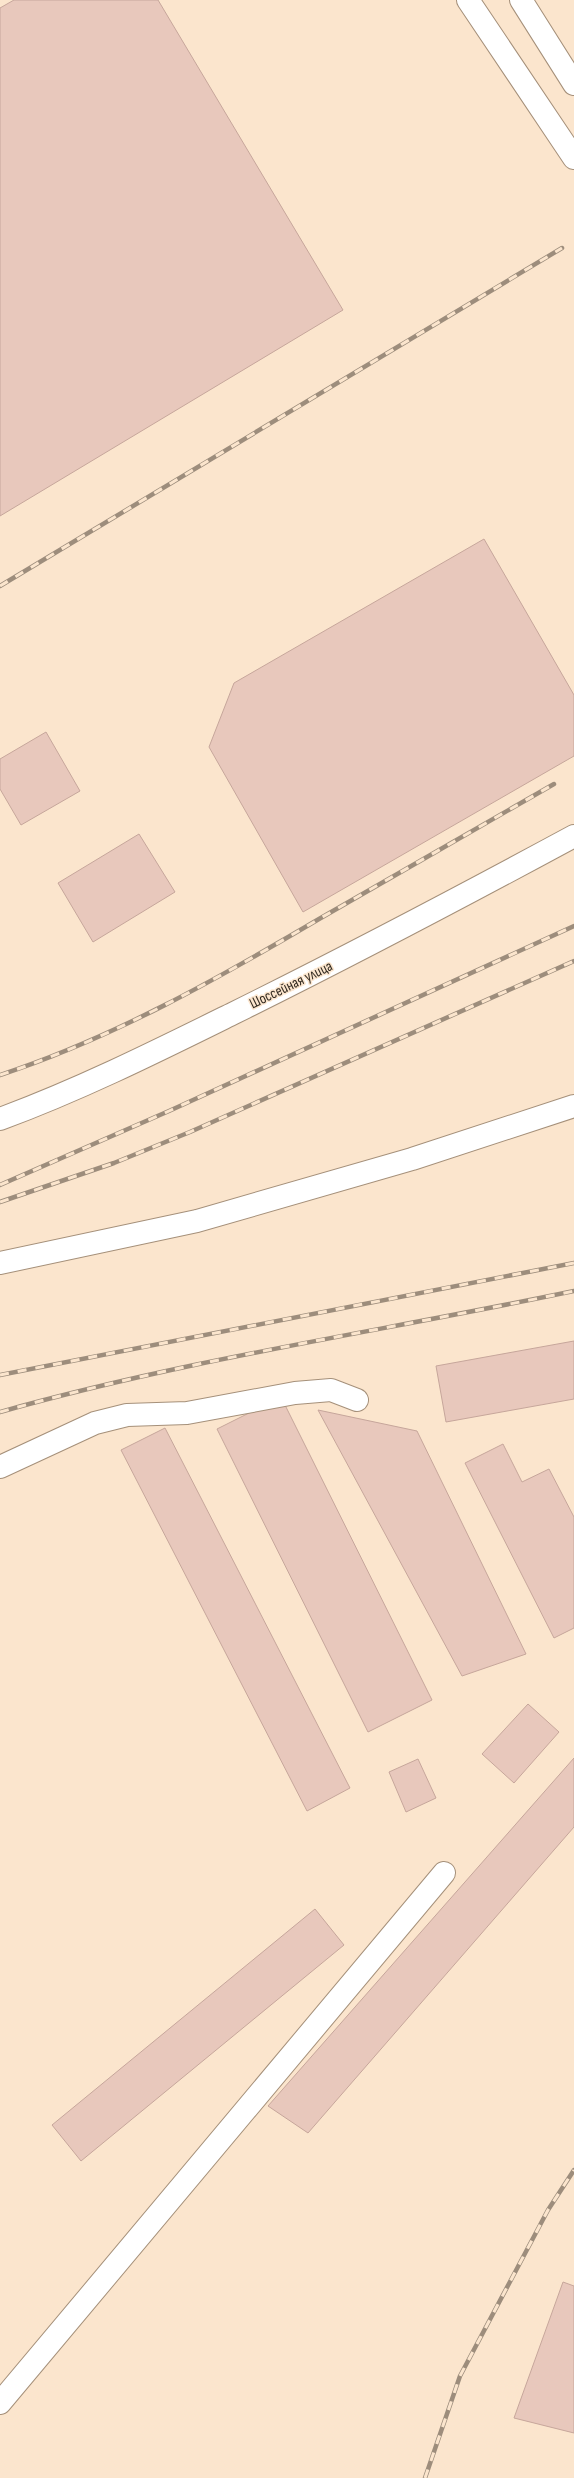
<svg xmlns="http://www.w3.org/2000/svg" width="574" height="2478" font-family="'Sofia Sans Condensed',sans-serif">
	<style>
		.building { fill: #e8c8bc; stroke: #c6a69b }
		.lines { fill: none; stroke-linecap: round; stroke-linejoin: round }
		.minor-casing { stroke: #a5907a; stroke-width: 24 }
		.minor { stroke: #fff; stroke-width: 22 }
		.rail-casing { stroke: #9d8d7c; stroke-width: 4.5 }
		.rail { stroke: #fbe5cd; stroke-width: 3; stroke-dasharray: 9; stroke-linecap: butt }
		.labels { text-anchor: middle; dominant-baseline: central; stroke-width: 3; stroke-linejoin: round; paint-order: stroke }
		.street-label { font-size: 15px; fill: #322a21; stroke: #fbe5cd }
	</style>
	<rect width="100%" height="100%" fill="#fbe5cd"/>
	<path class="building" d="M 14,0 L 158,0 L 343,310 L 0,516 L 0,8 Z
		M 484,539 L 574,695 L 574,756 L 303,912 L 209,747 L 234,683 Z
		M 46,732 L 80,791 L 21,825 L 0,789 L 0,759 Z
		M 139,834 L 175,892 L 93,942 L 58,883 Z
		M 574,1341 L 574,1399 L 446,1422 L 436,1366 Z
		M 281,1397 L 432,1700 L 368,1732 L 217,1429 Z
		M 318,1410 L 417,1431 L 526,1654 L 462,1676 Z
		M 165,1428 L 350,1788 L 307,1811 L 121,1450 Z
		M 503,1444 L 522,1482 L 549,1469 L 574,1517 L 574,1628 L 554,1638 L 465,1463 Z
		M 528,1704 L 559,1732 L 514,1783 L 482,1754 Z
		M 574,1758 L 574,1827 L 308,2133 L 268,2106 Z
		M 418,1759 L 436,1798 L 406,1812 L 389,1772 Z
		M 315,1909 L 344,1945 L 81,2161 L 52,2125 Z
		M 563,2282 L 574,2286 L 574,2433 L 514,2418 Z"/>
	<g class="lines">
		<g class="minor-casing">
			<path id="minor" d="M 468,0 L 574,158
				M 521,0 L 574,84
				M 0,1119 C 81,1089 157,1051 234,1013 C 349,956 461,897 574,836
				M 0,1263 L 197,1221 L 412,1159 L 574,1106
				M 0,1467 L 95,1423 L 127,1415 L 187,1413 L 295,1393 L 331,1390 L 357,1400
				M 0,2403 L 444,1873"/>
		</g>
		<use href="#minor" class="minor"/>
		<g class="rail-casing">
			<path id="rail" d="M 0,586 L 562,248
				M 0,1075 C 113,1038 217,979 319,919 C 397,874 476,829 554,784
				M 0,1185 L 169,1111 L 574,926
				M 0,1202 L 114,1163 L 190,1132 L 574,961
				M 0,1375 L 574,1263
				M 0,1412 C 188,1359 383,1331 574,1291
				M 425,2478 L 460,2376 L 548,2210 L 574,2170"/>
		</g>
		<use href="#rail" class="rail"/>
	</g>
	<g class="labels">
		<g class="street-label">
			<text transform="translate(291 985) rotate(-26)">Шоссейная улица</text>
		</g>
	</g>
</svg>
